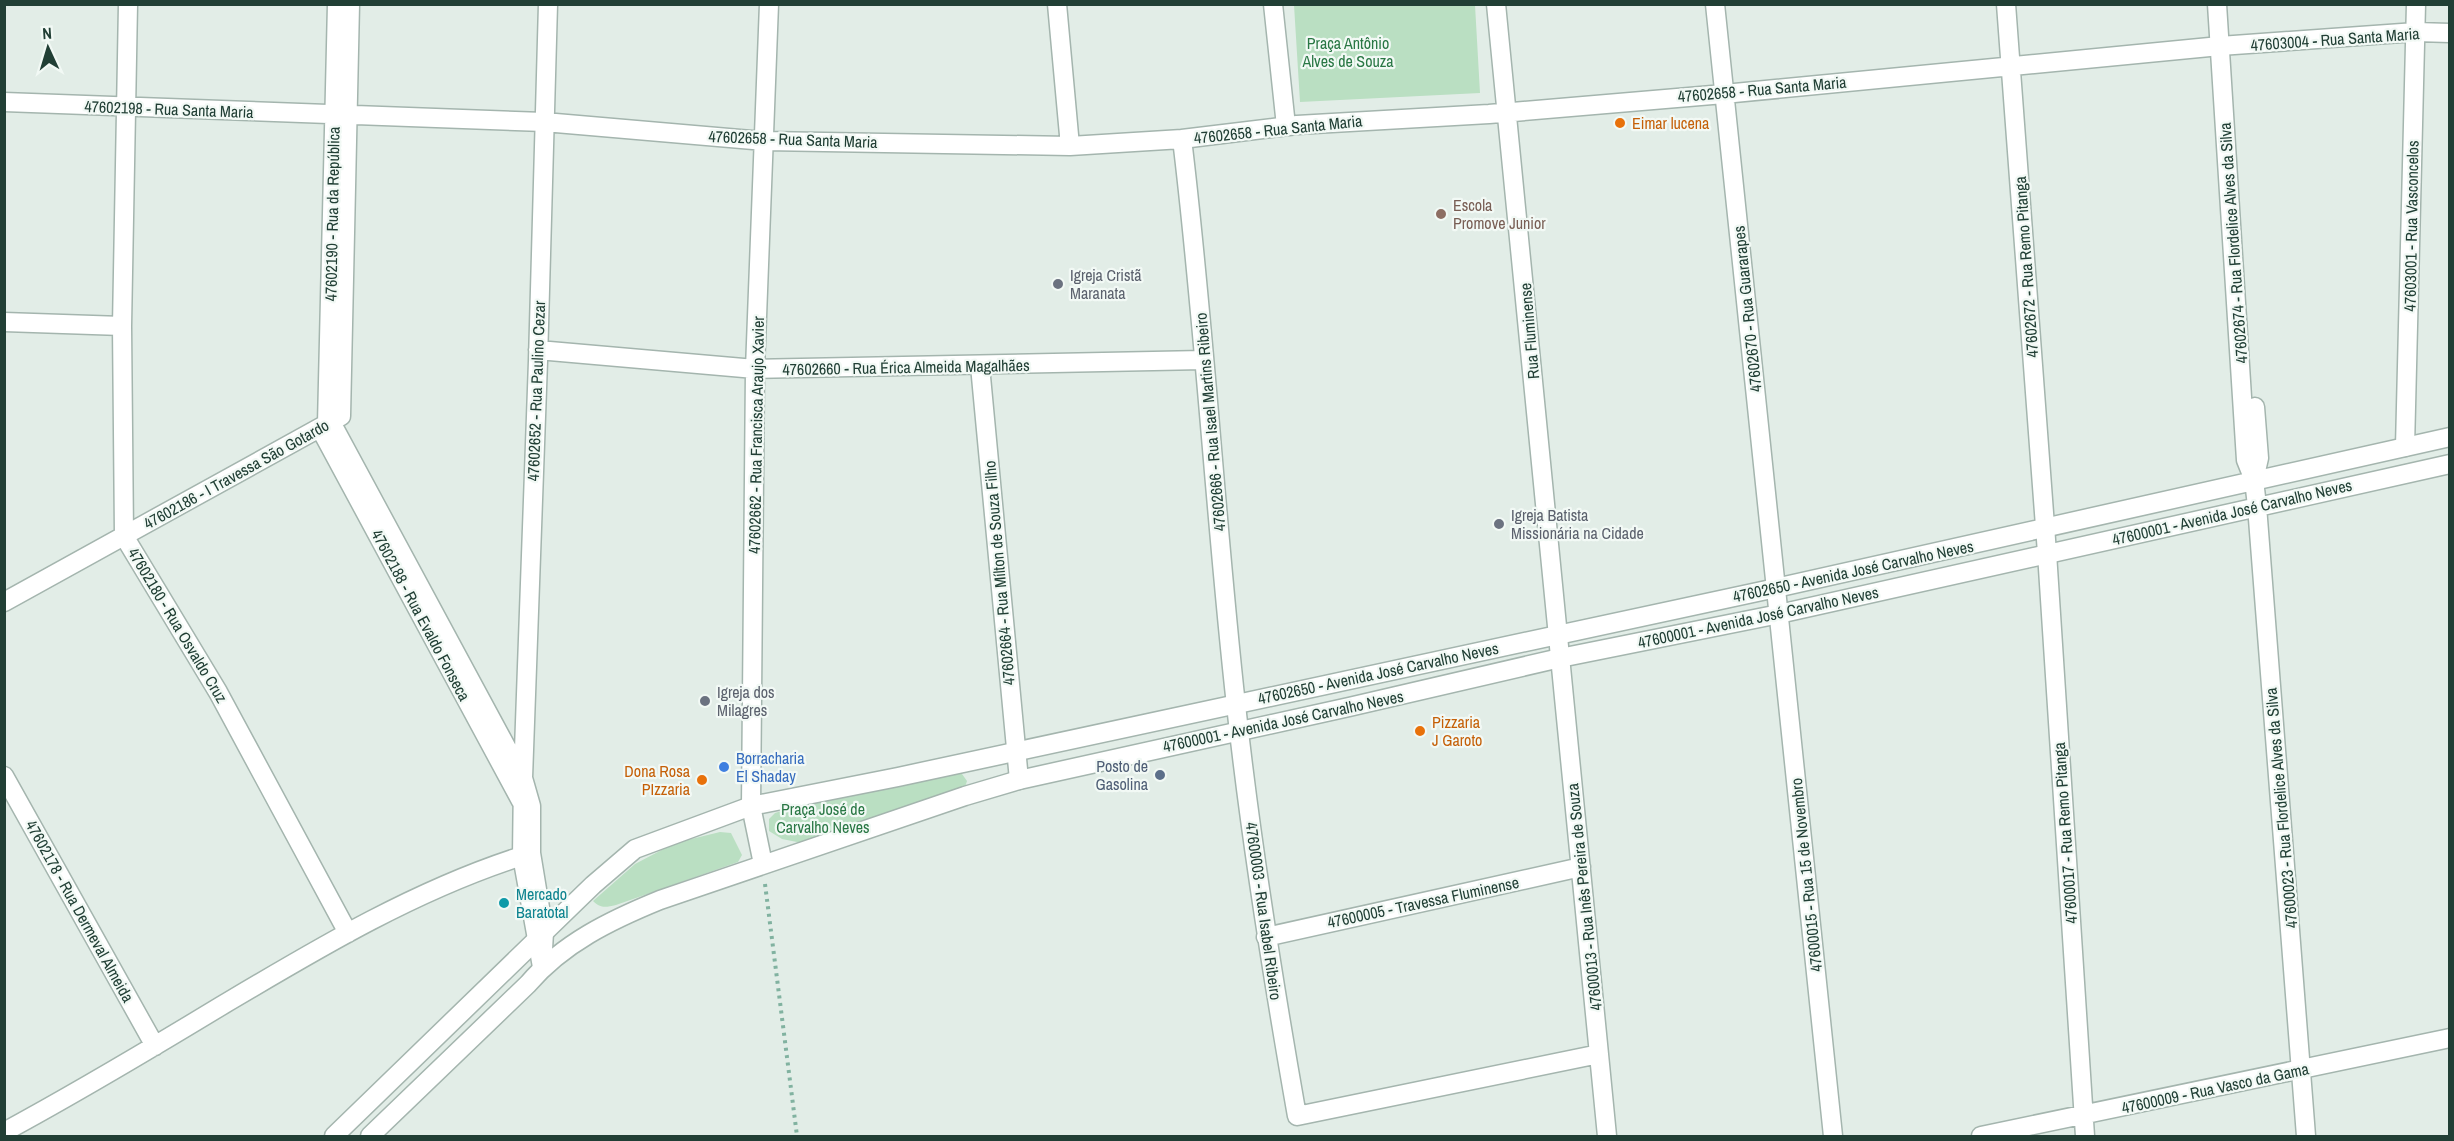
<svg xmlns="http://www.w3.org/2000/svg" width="2454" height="1141" font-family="'Archivo Narrow',sans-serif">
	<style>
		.green { fill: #badfc2 }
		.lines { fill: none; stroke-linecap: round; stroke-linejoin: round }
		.minor-casing { stroke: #a4b5ae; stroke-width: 21 }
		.tertiary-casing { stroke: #a4b5ae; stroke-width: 21 }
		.path { stroke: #81b2a0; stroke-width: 4; stroke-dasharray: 3 4.5; stroke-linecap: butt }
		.minor { stroke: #fff; stroke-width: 18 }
		.tertiary { stroke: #fff; stroke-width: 18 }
		.food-dot { fill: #e8710a; stroke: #f2f9f5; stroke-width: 2 }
		.education-dot { fill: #8d6e63; stroke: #f2f9f5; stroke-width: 2 }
		.worship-dot { fill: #6b7280; stroke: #f2f9f5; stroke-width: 2 }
		.shop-dot { fill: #3f7fe0; stroke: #f2f9f5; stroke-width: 2 }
		.service-dot { fill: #5c6f8a; stroke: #f2f9f5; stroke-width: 2 }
		.culture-dot { fill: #0f9aa8; stroke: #f2f9f5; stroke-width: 2 }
		.labels { text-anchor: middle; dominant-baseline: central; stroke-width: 4.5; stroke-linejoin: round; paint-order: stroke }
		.street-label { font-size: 16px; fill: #213f35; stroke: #f2f9f5 }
		.park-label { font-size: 16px; fill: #297744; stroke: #f2f9f5 }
		.food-label { font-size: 16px; fill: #c56008; stroke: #f2f9f5; text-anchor: start }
		.education-label { font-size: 16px; fill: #785e54; stroke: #f2f9f5; text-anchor: start }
		.worship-label { font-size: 16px; fill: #5b616d; stroke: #f2f9f5; text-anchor: start }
		.shop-label { font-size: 16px; fill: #366cbe; stroke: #f2f9f5; text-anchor: start }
		.service-label { font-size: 16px; fill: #4e5e75; stroke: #f2f9f5; text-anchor: end }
		.culture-label { font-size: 16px; fill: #0d838f; stroke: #f2f9f5; text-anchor: start }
	</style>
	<rect width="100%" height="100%" fill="#e2ede7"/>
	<path class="green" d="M 1294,5 L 1475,5 L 1480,93 L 1300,102 Z
		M 954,772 L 962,774 L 967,781 L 964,790 L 802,843 L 782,839 L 769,831 L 769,819 L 775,813 L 823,798 L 900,786 Z
		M 720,832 L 731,833 L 742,855 L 738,862 L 616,905 C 606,907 601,909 593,901 L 635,864 L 675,843 Z"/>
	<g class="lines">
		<g class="minor-casing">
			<path id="minor" d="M 128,4 L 122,326 L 124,536 L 218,692 L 348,933
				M 1057,4 L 1070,146
				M 1273,4 L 1286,126
				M 1496,4 L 1607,1136
				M 1715,4 L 1833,1136
				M 2006,4 L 2047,553 L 2085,1136
				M 4,102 L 544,122 L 765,141 L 1070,146 L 1182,139 L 1297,125 L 1489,114 L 1724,94 L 2220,46 L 2416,32 L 2450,33
				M 1182,139 C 1205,327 1215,517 1236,705 C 1251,843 1273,980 1297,1116 L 1599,1054
				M 4,322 L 122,326
				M 538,350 L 755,369 L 1203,360
				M 980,366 L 1019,780
				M 331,422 L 523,778 L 531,806 L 531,853 L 544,932 L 542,967 L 522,856 L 523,778 L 538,361 L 548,4
				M 327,424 L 337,4
				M 320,428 L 521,801
				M 2405,447 L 2416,4
				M 4,602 L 341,416 L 350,4
				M 4,776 L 155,1046
				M 763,864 L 751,806 L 755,369 L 769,4
				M 1266,937 L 1581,867
				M 4,1132 C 78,1092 150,1049 221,1006 C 317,949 415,890 522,856
				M 1981,1136 L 2450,1038"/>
		</g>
		<g class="tertiary-casing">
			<path id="tertiary" d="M 2217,4 L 2246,460 L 2254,480 L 2257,506 L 2306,1136
				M 2254,480 L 2259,458 L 2255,407
				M 334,1136 L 593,885 L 635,849 L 751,806 L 898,777 L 1776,588 L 2450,437
				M 370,1136 L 528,984 C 563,943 611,920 660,900 L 965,796 L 1019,780 L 1349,707 L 1560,658 L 1779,614 L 2450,464"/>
		</g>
		<path class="path" d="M 765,884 L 797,1136"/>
		<use href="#minor" class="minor"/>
		<use href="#tertiary" class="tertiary"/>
	</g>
	<g class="food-dot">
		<circle cx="1620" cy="123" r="6"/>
		<circle cx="1420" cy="731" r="6"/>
		<circle cx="702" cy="780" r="6"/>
	</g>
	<circle class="education-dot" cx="1441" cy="214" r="6"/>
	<g class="worship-dot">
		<circle cx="1058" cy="284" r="6"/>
		<circle cx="1499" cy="524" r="6"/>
		<circle cx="705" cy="701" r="6"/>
	</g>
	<circle class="shop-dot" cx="724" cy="767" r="6"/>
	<circle class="service-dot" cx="1160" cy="775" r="6"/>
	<circle class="culture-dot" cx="504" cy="903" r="6"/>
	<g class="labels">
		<g class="street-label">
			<text transform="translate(2335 39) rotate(-4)">47603004 - Rua Santa Maria</text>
			<text transform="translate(1762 89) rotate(-5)">47602658 - Rua Santa Maria</text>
			<text transform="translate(169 109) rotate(2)">47602198 - Rua Santa Maria</text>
			<text transform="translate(1278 129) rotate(-6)">47602658 - Rua Santa Maria</text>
			<text transform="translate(793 139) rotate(2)">47602658 - Rua Santa Maria</text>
			<text transform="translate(332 214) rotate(-89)">47602190 - Rua da República</text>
			<text transform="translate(2411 226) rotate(-89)">47603001 - Rua Vasconcelos</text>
			<text transform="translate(2233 243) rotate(-94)">47602674 - Rua Flordelice Alves da Silva</text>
			<text transform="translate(2026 267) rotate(-94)">47602672 - Rua Remo Pitanga</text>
			<text transform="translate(1747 309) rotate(-96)">47602670 - Rua Guararapes</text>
			<text transform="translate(1529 331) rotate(-95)">Rua Fluminense</text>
			<text transform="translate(906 367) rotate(-1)">47602660 - Rua Érica Almeida Magalhães</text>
			<text transform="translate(536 391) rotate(-88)">47602652 - Rua Paulino Cezar</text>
			<text transform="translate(1210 422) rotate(-95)">47602666 - Rua Isael Martins Ribeiro</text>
			<text transform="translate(756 435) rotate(-89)">47602662 - Rua Francisca Araujo Xavier</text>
			<text transform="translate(236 474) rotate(-29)">47602186 - I Travessa São Gotardo</text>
			<text transform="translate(2232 512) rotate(-13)">47600001 - Avenida José Carvalho Neves</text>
			<text transform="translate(1853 571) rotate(-12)">47602650 - Avenida José Carvalho Neves</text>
			<text transform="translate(999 573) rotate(-95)">47602664 - Rua Mílton de Souza Filho</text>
			<text transform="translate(421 615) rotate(62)">47602188 - Rua Evaldo Fonseca</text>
			<text transform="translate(1758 617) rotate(-12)">47600001 - Avenida José Carvalho Neves</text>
			<text transform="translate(178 625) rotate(59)">47602180 - Rua Osvaldo Cruz</text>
			<text transform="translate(1378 673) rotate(-12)">47602650 - Avenida José Carvalho Neves</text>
			<text transform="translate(1283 721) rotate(-12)">47600001 - Avenida José Carvalho Neves</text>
			<text transform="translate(2281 808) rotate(-95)">47600023 - Rua Flordelice Alves da Silva</text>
			<text transform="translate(2065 833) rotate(-94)">47600017 - Rua Remo Pitanga</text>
			<text transform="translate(1806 875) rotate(-96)">47600015 - Rua 15 de Novembro</text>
			<text transform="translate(1584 897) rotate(-96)">47600013 - Rua Inês Pereira de Souza</text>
			<text transform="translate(1423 902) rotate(-12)">47600005 - Travessa Fluminense</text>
			<text transform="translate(80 911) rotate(61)">47602178 - Rua Dermeval Almeida</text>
			<text transform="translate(1264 911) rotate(82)">47600003 - Rua Isabel Ribeiro</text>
			<text transform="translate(2215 1088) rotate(-12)">47600009 - Rua Vasco da Gama</text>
		</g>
		<g class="park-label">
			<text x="1348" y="43">Praça Antônio<tspan x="1348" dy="18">Alves de Souza</tspan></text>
			<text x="823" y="809">Praça José de<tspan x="823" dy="18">Carvalho Neves</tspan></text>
		</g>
		<g class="food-label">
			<text x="1632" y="123">Eimar lucena</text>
			<text x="1432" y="722">Pizzaria<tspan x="1432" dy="18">J Garoto</tspan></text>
			<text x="690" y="771" text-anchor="end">Dona Rosa<tspan x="690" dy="18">PIzzaria</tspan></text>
		</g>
		<g class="education-label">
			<text x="1453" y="205">Escola<tspan x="1453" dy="18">Promove Junior</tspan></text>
		</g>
		<g class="worship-label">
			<text x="1070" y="275">Igreja Cristã<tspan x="1070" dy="18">Maranata</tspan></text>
			<text x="1511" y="515">Igreja Batista<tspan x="1511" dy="18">Missionária na Cidade</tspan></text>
			<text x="717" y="692">Igreja dos<tspan x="717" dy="18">Milagres</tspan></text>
		</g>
		<g class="shop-label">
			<text x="736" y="758">Borracharia<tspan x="736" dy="18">El Shaday</tspan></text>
		</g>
		<g class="service-label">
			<text x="1148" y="766">Posto de<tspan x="1148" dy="18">Gasolina</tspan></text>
		</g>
		<g class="culture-label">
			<text x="516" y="894">Mercado<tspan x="516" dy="18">Baratotal</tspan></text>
		</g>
	</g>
	<rect width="2454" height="1141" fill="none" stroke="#213f35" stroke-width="12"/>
	<g transform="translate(48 48) rotate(356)" stroke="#f2f9f5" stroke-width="4.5" paint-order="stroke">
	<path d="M0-4.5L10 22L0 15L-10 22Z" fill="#213f35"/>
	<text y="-9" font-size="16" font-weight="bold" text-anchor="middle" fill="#213f35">N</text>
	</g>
</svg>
